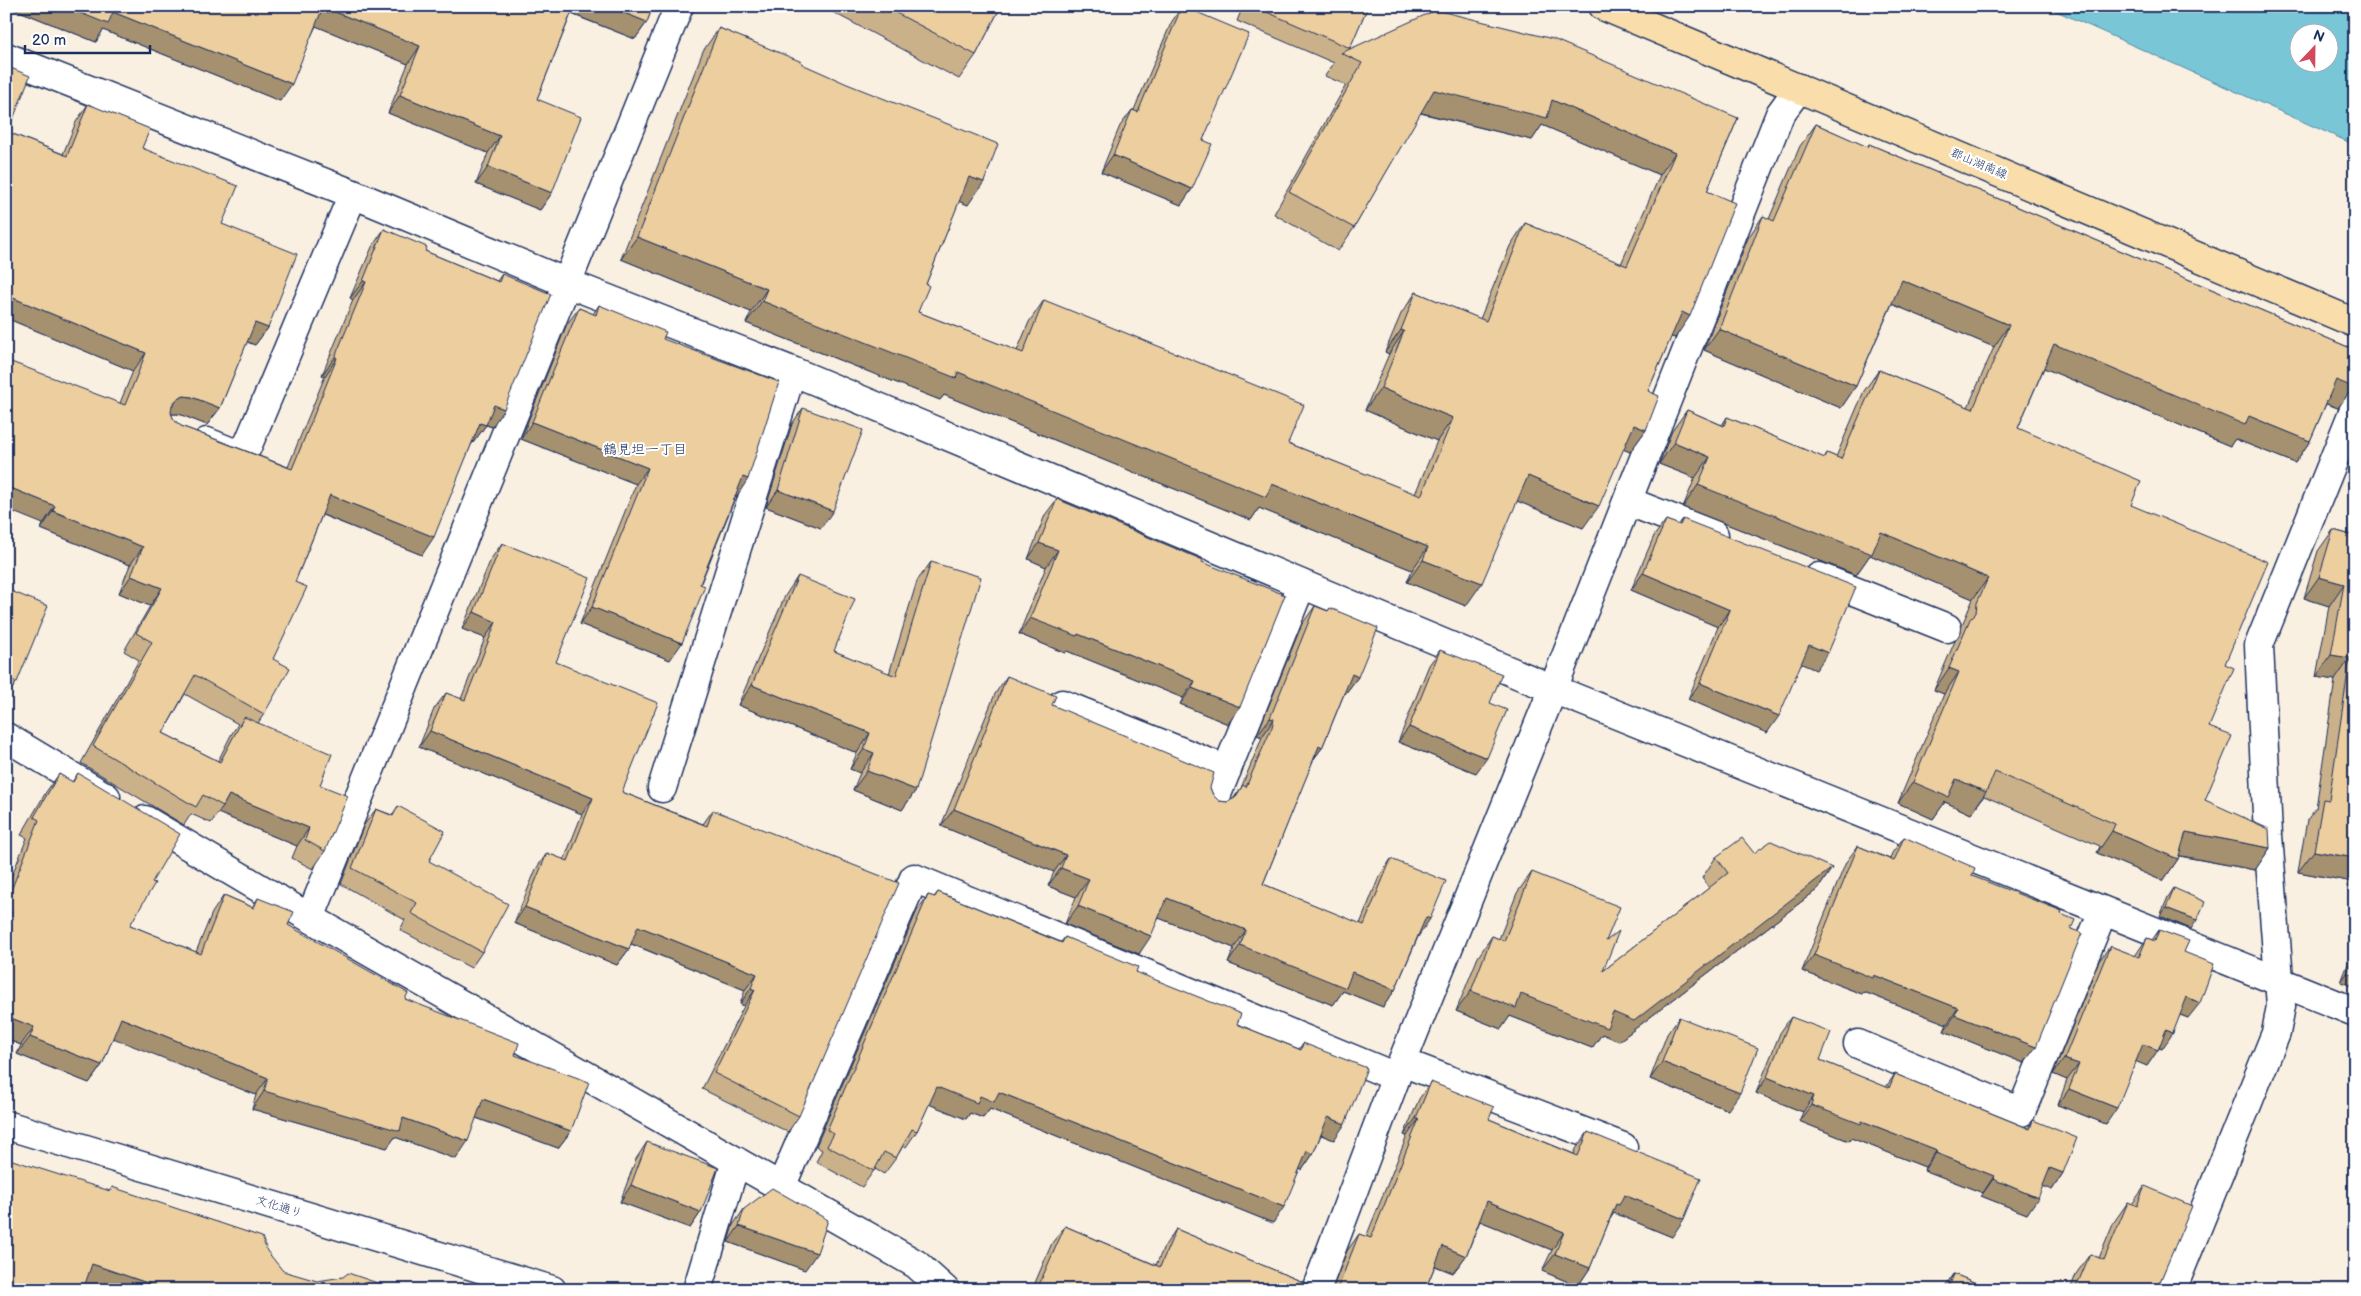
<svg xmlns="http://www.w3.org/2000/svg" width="2361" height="1296" font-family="'Balsamiq Sans','Klee One',sans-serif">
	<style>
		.water { fill: #79c7d6; stroke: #538aa6; fill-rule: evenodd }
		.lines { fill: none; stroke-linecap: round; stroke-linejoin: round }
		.minor-casing { stroke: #1b2f5e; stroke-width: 31 }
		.major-casing { stroke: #1b2f5e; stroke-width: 31 }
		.minor { stroke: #fff; stroke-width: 28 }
		.major { stroke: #f9deab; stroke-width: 28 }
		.wall { fill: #cbb189; stroke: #1b2f5e; fill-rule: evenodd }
		.shaded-wall { fill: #a5906f; stroke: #1b2f5e }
		.building { fill: #ecce9f; stroke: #1b2f5e }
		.labels { text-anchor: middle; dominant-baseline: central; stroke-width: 4; stroke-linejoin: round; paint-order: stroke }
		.street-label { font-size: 12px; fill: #1b2f5e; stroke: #fff }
		.neighbourhood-label { font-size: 14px; fill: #1b2f5e; stroke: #fff }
	</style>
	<rect width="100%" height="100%" fill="#f9f0e2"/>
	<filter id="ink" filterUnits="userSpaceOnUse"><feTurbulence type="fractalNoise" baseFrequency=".02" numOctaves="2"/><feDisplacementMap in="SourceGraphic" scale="10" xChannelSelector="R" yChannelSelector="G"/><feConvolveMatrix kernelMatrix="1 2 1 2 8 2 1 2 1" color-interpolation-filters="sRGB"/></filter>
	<g filter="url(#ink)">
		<path class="water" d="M 2045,6 L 2355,6 L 2355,145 ZM 2298,32 L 2328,32 L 2328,62 L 2298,62 Z"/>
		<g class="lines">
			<g class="minor-casing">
				<path id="minor" d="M 6,57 L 353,194 L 567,283 L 792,371 L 1553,689 L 2355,1012
					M 207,442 L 234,453 L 247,447 L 353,194
					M 1627,501 L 1714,535
					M 1819,577 L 1947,628
					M 1062,704 L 1227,770
					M 6,737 L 106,797
					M 662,788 L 792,371
					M 1213,804 L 1301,585
					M 145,820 L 310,918 L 916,1264 L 945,1290
					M 310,918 L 679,6
					M 1858,1044 L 2021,1112 L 2103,911
					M 1402,1062 L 1623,1147
					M 6,1125 L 552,1290
					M 781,1187 L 914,878 L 1396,1077
					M 697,1290 L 736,1161
					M 1316,1290 L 1396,1077 L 1553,689 L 1780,114 L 1799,88
					M 2172,1290 L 2276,1033 L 2281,1006 L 2268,835 L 2259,645 L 2355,407"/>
			</g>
			<g class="major-casing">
				<path id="major" d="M 1603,6 L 2355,323"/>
			</g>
			<use href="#minor" class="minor"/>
			<use href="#major" class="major"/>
		</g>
		<path class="wall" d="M 6,6 L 653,6 L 647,22 L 635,39 L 571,14 L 537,99 L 552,193 L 540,210 L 476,184 L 488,153 L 388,113 L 408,64 L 316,26 L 280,101 L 103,30 L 96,42 L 12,8 L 6,16 Z
			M 821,6 L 1001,6 L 976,55 L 959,79 Z
			M 1182,6 L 1203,140 L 1192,189 L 1181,205 L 1101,172 L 1120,126 L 1132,110 L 1134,110 L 1171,23 Z
			M 1243,6 L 1368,6 L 1349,49 L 1738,118 L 1707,191 L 1675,338 L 1671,337 L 1648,391 L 1646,430 L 1630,452 L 1623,449 L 1583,528 L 1517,501 L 1466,606 L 1407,582 L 1412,570 L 1259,508 L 1251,520 L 944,395 L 940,400 L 746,323 L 751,312 L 621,259 L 703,51 L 719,28 L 802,64 L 968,205 L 959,201 L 926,284 L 918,312 L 1017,351 L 1029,322 L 1044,300 L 1288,443 L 1415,494 L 1437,441 L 1365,410 L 1389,354 L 1385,352 L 1401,314 L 1416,292 L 1480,319 L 1510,246 L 1525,223 L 1621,264 L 1660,175 L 1542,125 L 1532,140 L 1420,113 L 1354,228 L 1338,251 L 1274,214 L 1346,85 L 1325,76 L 1334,63 L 1237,21 Z
			M 6,66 L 8,132 L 63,154 L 76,122 L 88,104 L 142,148 L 222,224 L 268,328 L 255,345 L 247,342 L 220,408 L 207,425 L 179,414 L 171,414 L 174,420 L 181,426 L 288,467 L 325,376 L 322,375 L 353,300 L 350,298 L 372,247 L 384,229 L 425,251 L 497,281 L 502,274 L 492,427 L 486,425 L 473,443 L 472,443 L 422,555 L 322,515 L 295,582 L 273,659 L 264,714 L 258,723 L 320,785 L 325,851 L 313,869 L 292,858 L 297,846 L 218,813 L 211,823 L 191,814 L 184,825 L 81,763 L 139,660 L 124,651 L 150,606 L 119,593 L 130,565 L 41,529 L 43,524 L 120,403 L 133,371 L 6,318 ZM 185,694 L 238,724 L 231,735 L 218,761 L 163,733 Z
			M 1816,124 L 1867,147 L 1869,144 L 2355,350 L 2355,392 L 2348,394 L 2338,408 L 2326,404 L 2310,441 L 2295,463 L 2235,439 L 2230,446 L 2044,368 L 2018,428 L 2131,505 L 2225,664 L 2209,727 L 2205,800 L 2270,848 L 2255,870 L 2179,856 L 2178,859 L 2163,881 L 2097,853 L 2100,846 L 1984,796 L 1971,814 L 1945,802 L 1933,819 L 1898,803 L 1944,694 L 1934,690 L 1955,641 L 1961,632 L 1962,625 L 1973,599 L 1870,555 L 1856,575 L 1683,507 L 1695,478 L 1659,464 L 1672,431 L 1687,410 L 1722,425 L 1727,417 L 1824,458 L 1827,453 L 1836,457 L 1864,391 L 1879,370 L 1968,407 L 1994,347 L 1892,304 L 1856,386 L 1841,408 L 1704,350 L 1748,238 L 1763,216 L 1769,219 L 1800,146 Z
			M 599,305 L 663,339 L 737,496 L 736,496 L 670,660 L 580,624 L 636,484 L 521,439 L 567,324 L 579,308 L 593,314 Z
			M 803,408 L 821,528 L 766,507 L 792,424 Z
			M 1057,499 L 1202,562 L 1240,707 L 1228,724 L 1180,704 L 1183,698 L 1067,651 L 1065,653 L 1019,634 L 1046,567 L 1028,559 L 1045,515 Z
			M 1683,519 L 1816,670 L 1801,663 L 1767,733 L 1688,699 L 1718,627 L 1631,590 L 1654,536 L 1666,520 L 1678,525 Z
			M 2333,530 L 2355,536 L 2355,888 L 2347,887 L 2348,881 L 2298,872 L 2307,820 L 2316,808 L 2335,680 L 2316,677 L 2329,606 L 2304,598 L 2318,551 Z
			M 502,543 L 556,662 L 622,792 L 703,824 L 713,810 L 799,1116 L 788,1132 L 702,1089 L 744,1006 L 740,1004 L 745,990 L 631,944 L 629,949 L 617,965 L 514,923 L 536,869 L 547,853 L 564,860 L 582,814 L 419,747 L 434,709 L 446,693 L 461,699 L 485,638 L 462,629 L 491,559 Z
			M 931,562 L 916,790 L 902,810 L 853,790 L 860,773 L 850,769 L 857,753 L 738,705 L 785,596 L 798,576 L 834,651 L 889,674 L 917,581 Z
			M 1315,606 L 1328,611 L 1330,608 L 1358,677 L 1345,694 L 1344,694 L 1322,748 L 1313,760 L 1263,884 L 1360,924 L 1379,877 L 1391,859 L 1418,937 L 1395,990 L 1383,1007 L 1343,991 L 1333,1005 L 1228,963 L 1234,948 L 1159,918 L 1139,954 L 1065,924 L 1076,897 L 1048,886 L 1054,872 L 941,826 L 995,694 L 1007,676 L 1052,705 L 1210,788 L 1213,795 L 1219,801 L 1227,802 L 1233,799 L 1241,788 L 1259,745 L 1262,737 L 1257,735 L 1302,624 Z
			M 1440,650 L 1490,703 L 1476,773 L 1398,742 L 1429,665 Z
			M 78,773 L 152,882 L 130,925 L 196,952 L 212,913 L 224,895 L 252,907 L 258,898 L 288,925 L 405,999 L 515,1055 L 571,1131 L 558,1148 L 476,1118 L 456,1159 L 395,1137 L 387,1148 L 252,1109 L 256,1095 L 113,1037 L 102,1065 L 89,1083 L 17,1054 L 21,1045 L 6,1039 L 6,890 L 27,838 L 21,835 L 46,792 L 59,774 L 72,782 Z
			M 398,806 L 429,861 L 482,952 L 471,968 L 400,930 L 405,920 L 341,884 L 364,825 L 376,809 L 392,815 Z
			M 1904,837 L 1972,876 L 2061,914 L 2024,1063 L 1944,1031 L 1947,1024 L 1864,992 L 1862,994 L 1802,971 L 1846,862 L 1858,846 L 1890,859 L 1892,853 Z
			M 1754,853 L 1832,868 L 1818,889 L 1619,1041 L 1602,1034 L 1592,1048 L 1510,1016 L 1501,1029 L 1456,1011 L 1478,957 L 1492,936 L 1499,939 L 1517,893 L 1532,872 L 1603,971 L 1709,888 L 1702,878 L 1716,857 Z
			M 2174,888 L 2191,929 L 2160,916 L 2168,897 Z
			M 938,892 L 1061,942 L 1065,937 L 1136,972 L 1237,1024 L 1299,1049 L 1303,1043 L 1334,1140 L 1321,1135 L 1313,1154 L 1302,1170 L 1300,1169 L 1273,1223 L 990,1109 L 983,1118 L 970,1113 L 966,1119 L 929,1104 L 917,1131 L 906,1147 L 903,1146 L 896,1158 L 884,1174 L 875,1169 L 862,1187 L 816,1162 L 822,1150 L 816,1146 L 917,911 L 928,895 L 934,897 Z
			M 2159,930 L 2184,952 L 2188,1018 L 2180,1015 L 2162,1049 L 2159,1048 L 2147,1066 L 2136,1061 L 2106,1124 L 2058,1105 L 2067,1080 L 2053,1074 L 2099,961 L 2110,946 L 2135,956 L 2147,938 L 2152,940 Z
			M 2355,946 L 2355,987 L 2341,982 Z
			M 1679,1017 L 1728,1110 L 1650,1079 L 1667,1034 Z
			M 1791,1017 L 1820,1060 L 1886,1087 L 1895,1074 L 2028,1128 L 2033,1120 L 2063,1173 L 2052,1190 L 2043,1186 L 2027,1214 L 1981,1196 L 1983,1193 L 1924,1170 L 1925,1167 L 1851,1138 L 1849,1141 L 1799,1121 L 1803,1112 L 1756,1093 L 1780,1033 Z
			M 1431,1082 L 1489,1119 L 1574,1154 L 1576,1149 L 1588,1132 L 1672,1237 L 1614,1213 L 1610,1219 L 1590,1268 L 1578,1286 L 1542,1271 L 1552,1250 L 1480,1221 L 1466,1256 L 1453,1273 L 1435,1266 L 1425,1290 L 1332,1290 L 1347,1251 L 1359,1234 L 1366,1237 L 1407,1136 L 1404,1135 L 1419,1099 Z
			M 647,1142 L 701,1212 L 690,1228 L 620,1202 L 636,1159 Z
			M 2145,1186 L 2159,1290 L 2070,1290 L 2076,1274 L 2090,1254 L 2099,1258 L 2114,1222 L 2128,1202 L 2132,1204 Z
			M 744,1209 L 805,1270 L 728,1242 L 733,1225 Z
			M 2355,1217 L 2355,1230 L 2350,1229 Z
			M 1065,1226 L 1156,1265 L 1164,1247 L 1176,1229 L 1322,1290 L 1032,1290 L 1052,1243 Z
			M 1954,1274 L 1993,1290 L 1943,1290 Z"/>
		<path class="shaded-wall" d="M 6,6 L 63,6 L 113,12 L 292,84 L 280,101 L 103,30 L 96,42 L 12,8 L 6,16 Z
			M 571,6 L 607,6 L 647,22 L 635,39 L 567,12 Z
			M 323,7 L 420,46 L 408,64 L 311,24 Z
			M 1434,90 L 1552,100 L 1675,153 L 1660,175 L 1542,125 L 1532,140 L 1418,112 Z
			M 400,95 L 500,136 L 488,153 L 388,113 Z
			M 1113,155 L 1192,189 L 1181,205 L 1101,172 Z
			M 488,167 L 552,193 L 540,210 L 476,184 Z
			M 969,177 L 984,182 L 968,205 L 953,199 Z
			M 637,237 L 767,289 L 751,312 L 621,259 Z
			M 1902,280 L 2009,325 L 1994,347 L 1887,302 Z
			M 363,281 L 366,282 L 353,300 L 350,298 Z
			M 6,295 L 146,353 L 133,371 L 6,318 Z
			M 762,301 L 958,372 L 1272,484 L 1428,547 L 1412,570 L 1259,508 L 1251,520 L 944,395 L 940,400 L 746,323 Z
			M 1682,312 L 1690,316 L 1675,338 L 1666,335 Z
			M 255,323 L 268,328 L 255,345 L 243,340 Z
			M 1719,329 L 1856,386 L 1841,408 L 1704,350 Z
			M 1401,330 L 1404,331 L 1389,354 L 1385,352 Z
			M 2054,344 L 2249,416 L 2310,441 L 2295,463 L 2235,439 L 2230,446 L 2039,366 Z
			M 335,357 L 337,358 L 325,376 L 322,375 Z
			M 2336,380 L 2355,382 L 2355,392 L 2348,394 L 2338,408 L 2321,402 Z
			M 1381,388 L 1453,418 L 1437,441 L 1365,410 Z
			M 184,396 L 192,397 L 220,408 L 207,425 L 179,414 L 171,414 L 160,423 L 177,399 Z
			M 494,405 L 504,409 L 492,427 L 482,423 Z
			M 532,422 L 648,468 L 636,484 L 521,439 Z
			M 480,423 L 486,425 L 473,443 L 468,441 Z
			M 1634,425 L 1646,430 L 1630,452 L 1618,447 Z
			M 1674,442 L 1710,457 L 1695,478 L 1659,464 Z
			M 1528,476 L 1599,506 L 1583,528 L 1512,499 Z
			M 743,477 L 748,479 L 737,496 L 732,494 Z
			M 1698,485 L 1881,532 L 1988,578 L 1973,599 L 1870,555 L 1856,575 L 1683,507 Z
			M 6,486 L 55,506 L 43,524 L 6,509 Z
			M 778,490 L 833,511 L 821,528 L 766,507 Z
			M 330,495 L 434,537 L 422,555 L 318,513 Z
			M 53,511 L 143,547 L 130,565 L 41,529 Z
			M 1039,543 L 1058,550 L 1046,567 L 1028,559 Z
			M 1423,560 L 1482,583 L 1466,606 L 1407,582 Z
			M 1643,573 L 1730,610 L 1718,627 L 1631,590 Z
			M 131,576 L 162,588 L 150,606 L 119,593 Z
			M 2319,577 L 2344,584 L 2329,606 L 2304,598 Z
			M 592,607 L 682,643 L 670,660 L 580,624 Z
			M 474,612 L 496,622 L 485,638 L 462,629 Z
			M 1030,618 L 1078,634 L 1195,681 L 1183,698 L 1067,651 L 1065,653 L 1019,634 Z
			M 1809,645 L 1828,653 L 1816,670 L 1797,662 Z
			M 2331,655 L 2350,658 L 2335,680 L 2316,677 Z
			M 1949,668 L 1959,672 L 1944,694 L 1934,690 Z
			M 1352,674 L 1358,677 L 1345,694 L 1339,692 Z
			M 6,678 L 17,682 L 6,697 Z
			M 1700,683 L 1779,716 L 1767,733 L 1688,699 Z
			M 752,685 L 870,733 L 857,753 L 738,705 Z
			M 1192,688 L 1240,707 L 1228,724 L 1180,704 Z
			M 1270,718 L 1274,719 L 1262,737 L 1257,735 Z
			M 1409,727 L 1487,758 L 1476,773 L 1398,742 Z
			M 430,731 L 593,798 L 582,814 L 419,747 Z
			M 1319,746 L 1322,748 L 1309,765 Z
			M 864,749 L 874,753 L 860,773 L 850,769 Z
			M 867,771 L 916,790 L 902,810 L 853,790 Z
			M 1956,779 L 1986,792 L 1971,814 L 1945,802 L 1933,819 L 1898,803 L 1913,782 Z
			M 229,795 L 309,828 L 297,846 L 218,813 L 223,806 Z
			M 954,809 L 1066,855 L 1054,872 L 941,826 Z
			M 2112,831 L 2178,859 L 2163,881 L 2097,853 Z
			M 2186,832 L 2270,848 L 2255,870 L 2171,854 Z
			M 2314,851 L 2355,858 L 2355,871 L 2348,881 L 2298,872 Z
			M 1061,868 L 1089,879 L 1076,897 L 1048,886 Z
			M 1832,868 L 1818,889 L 1619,1041 L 1602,1034 L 1592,1048 L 1510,1016 L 1501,1029 L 1456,1011 L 1471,991 L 1521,994 L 1613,1012 Z
			M 2355,876 L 2355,888 L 2347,887 Z
			M 1167,898 L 1246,930 L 1234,948 L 1154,916 Z
			M 1078,906 L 1151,936 L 1139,954 L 1065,924 Z
			M 525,907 L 629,949 L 617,965 L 514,923 Z
			M 2166,908 L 2197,920 L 2191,929 L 2160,916 Z
			M 6,910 L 12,912 L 6,920 Z
			M 1426,917 L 1430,919 L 1418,937 L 1413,935 Z
			M 638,926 L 757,974 L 745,990 L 627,942 Z
			M 1240,945 L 1352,972 L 1395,990 L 1383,1007 L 1343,991 L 1333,1005 L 1228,963 Z
			M 1814,955 L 1874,975 L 1958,1008 L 1947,1024 L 1864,992 L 1862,994 L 1802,971 Z
			M 2347,973 L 2355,976 L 2355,987 L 2341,982 Z
			M 751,988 L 755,990 L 744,1006 L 740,1004 Z
			M 2187,997 L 2200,1003 L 2188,1018 L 2176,1013 Z
			M 1955,1015 L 2036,1047 L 2024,1063 L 1944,1031 Z
			M 6,1016 L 34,1027 L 21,1045 L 6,1039 Z
			M 121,1018 L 268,1078 L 256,1095 L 108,1036 Z
			M 2166,1030 L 2173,1033 L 2162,1049 L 2155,1046 Z
			M 30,1037 L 102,1065 L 89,1083 L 17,1054 Z
			M 2143,1044 L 2158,1050 L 2147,1066 L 2132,1060 Z
			M 2064,1059 L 2079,1064 L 2067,1080 L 2053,1074 Z
			M 1662,1062 L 1740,1093 L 1728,1110 L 1650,1079 Z
			M 1767,1077 L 1814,1096 L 1803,1112 L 1756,1093 Z
			M 937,1087 L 980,1096 L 999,1092 L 1284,1207 L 1273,1223 L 990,1109 L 983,1118 L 970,1113 L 966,1119 L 926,1103 Z
			M 2069,1089 L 2117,1108 L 2106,1124 L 2058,1105 Z
			M 264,1091 L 403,1118 L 468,1141 L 456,1159 L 395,1137 L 387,1148 L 252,1109 Z
			M 483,1099 L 571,1131 L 558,1148 L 471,1116 Z
			M 1811,1105 L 1862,1121 L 1937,1150 L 1925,1167 L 1851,1138 L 1849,1141 L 1799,1121 Z
			M 1328,1117 L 1345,1124 L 1334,1140 L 1317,1133 Z
			M 1416,1118 L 1419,1119 L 1407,1136 L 1404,1135 Z
			M 1307,1151 L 1313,1154 L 1302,1170 L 1296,1167 Z
			M 1936,1153 L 1994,1176 L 1983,1193 L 1924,1170 Z
			M 2050,1168 L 2063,1173 L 2052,1190 L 2039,1185 Z
			M 1993,1179 L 2038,1198 L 2027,1214 L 1981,1196 Z
			M 631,1185 L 701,1212 L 690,1228 L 620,1202 Z
			M 1624,1195 L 1684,1219 L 1672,1237 L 1614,1213 L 1607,1223 L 1616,1204 Z
			M 1487,1201 L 1564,1232 L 1552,1250 L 1475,1219 Z
			M 2355,1222 L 2355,1230 L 2350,1229 Z
			M 739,1226 L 817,1253 L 805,1270 L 728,1242 Z
			M 1443,1246 L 1466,1256 L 1453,1273 L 1431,1264 Z
			M 1555,1254 L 1590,1268 L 1578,1286 L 1542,1271 Z
			M 92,1264 L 162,1288 L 161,1290 L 84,1290 L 76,1287 Z
			M 1038,1287 L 1044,1290 L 1035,1290 Z"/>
		<path class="building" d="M 63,6 L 574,6 L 537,99 L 581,117 L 552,193 L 488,167 L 500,136 L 400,95 L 420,46 L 323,7 L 292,84 L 113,12 L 108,24 Z
			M 607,6 L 653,6 L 647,22 Z
			M 883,6 L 1001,6 L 976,55 Z
			M 1182,6 L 1249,34 L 1203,140 L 1212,144 L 1192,189 L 1113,155 L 1132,110 L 1138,112 Z
			M 1253,6 L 1368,6 L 1350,48 Z
			M 1436,10 L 1553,39 L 1738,118 L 1707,191 L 1735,203 L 1690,316 L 1682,312 L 1648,391 L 1659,396 L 1646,430 L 1634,425 L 1599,506 L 1528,476 L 1482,583 L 1423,560 L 1428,547 L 1272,484 L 1266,497 L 958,372 L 956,378 L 762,301 L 767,289 L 637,237 L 719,28 L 802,62 L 802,64 L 847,84 L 998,144 L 984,182 L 969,177 L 926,284 L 929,286 L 918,312 L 1023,353 L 1044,300 L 1304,405 L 1288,443 L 1421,496 L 1453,418 L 1381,388 L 1404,331 L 1401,330 L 1416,292 L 1486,321 L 1525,223 L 1627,266 L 1675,153 L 1552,100 L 1547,118 L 1434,90 L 1354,228 L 1289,192 L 1362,63 L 1341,53 Z
			M 6,66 L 30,76 L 8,132 L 67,156 L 88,104 L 150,129 L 142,148 L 238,186 L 222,224 L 297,254 L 268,328 L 255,323 L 220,408 L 192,397 L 184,396 L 177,399 L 172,405 L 171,413 L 174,420 L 181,426 L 292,469 L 337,358 L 335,357 L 366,282 L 363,281 L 384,229 L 427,247 L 425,251 L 499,282 L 502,274 L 551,294 L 504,409 L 494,405 L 486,425 L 480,423 L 434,537 L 330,495 L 295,582 L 307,587 L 273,659 L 290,668 L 264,714 L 195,675 L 163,733 L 220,762 L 244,717 L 332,754 L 320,785 L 348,796 L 325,851 L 305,840 L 309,828 L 229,795 L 223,806 L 203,795 L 196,807 L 93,746 L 152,642 L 136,633 L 162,588 L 131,576 L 143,547 L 53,511 L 55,506 L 6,486 L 6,360 L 125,405 L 146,353 L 6,295 Z
			M 1816,124 L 1868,147 L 1869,144 L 2355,350 L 2355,383 L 2353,387 L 2336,380 L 2310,441 L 2249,416 L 2245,425 L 2054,344 L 2018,428 L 2141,481 L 2131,505 L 2268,562 L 2225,664 L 2234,668 L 2209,727 L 2232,736 L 2205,800 L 2269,829 L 2270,848 L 2186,832 L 2178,859 L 2112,831 L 2115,824 L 1995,772 L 1986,792 L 1956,779 L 1948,797 L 1913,782 L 1959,672 L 1949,668 L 1970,619 L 1976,613 L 1977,603 L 1988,578 L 1881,532 L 1872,554 L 1698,485 L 1710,457 L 1674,442 L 1687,410 L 1724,426 L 1727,417 L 1825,458 L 1827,453 L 1841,459 L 1879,370 L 1973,409 L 2009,325 L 1902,280 L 1856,386 L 1719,329 L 1763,216 L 1774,221 Z
			M 599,305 L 666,332 L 663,339 L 779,382 L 748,479 L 743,477 L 700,584 L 705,586 L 682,643 L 592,607 L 648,468 L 532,422 L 579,308 L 596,315 Z
			M 803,408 L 863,430 L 833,511 L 778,490 Z
			M 1057,499 L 1203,560 L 1202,562 L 1285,595 L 1240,707 L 1192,688 L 1195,681 L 1078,634 L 1077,636 L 1030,618 L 1058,550 L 1039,543 Z
			M 1683,519 L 1856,587 L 1828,653 L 1809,645 L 1779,716 L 1700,683 L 1730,610 L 1643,573 L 1666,520 L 1680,525 Z
			M 2333,530 L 2355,536 L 2355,858 L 2314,851 L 2323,799 L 2329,800 L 2350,658 L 2331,655 L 2344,584 L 2319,577 Z
			M 502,543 L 590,578 L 556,662 L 658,703 L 622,792 L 707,826 L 713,810 L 899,883 L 799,1116 L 714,1073 L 755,990 L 751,988 L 757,974 L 638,926 L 629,949 L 525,907 L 547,853 L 568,861 L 593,798 L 430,731 L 446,693 L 465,700 L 496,622 L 474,612 Z
			M 931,562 L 981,577 L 916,790 L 867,771 L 874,753 L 864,749 L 870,733 L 752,685 L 798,576 L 855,599 L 834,651 L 896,676 Z
			M 6,589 L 48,606 L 17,682 L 6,678 Z
			M 1315,606 L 1328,611 L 1330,608 L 1378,628 L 1358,677 L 1352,674 L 1322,748 L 1319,746 L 1263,884 L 1364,925 L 1391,859 L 1446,881 L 1430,919 L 1426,917 L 1395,990 L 1352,972 L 1346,988 L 1240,945 L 1246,930 L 1167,898 L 1151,936 L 1078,906 L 1089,879 L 1061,868 L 1066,855 L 954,809 L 1007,676 L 1056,696 L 1052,705 L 1214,773 L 1210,788 L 1213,795 L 1219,801 L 1227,802 L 1235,798 L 1243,785 L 1246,787 L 1272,727 L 1274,719 L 1270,718 Z
			M 1440,650 L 1502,674 L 1490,703 L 1507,710 L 1487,758 L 1409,727 Z
			M 78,773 L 180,834 L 152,882 L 155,883 L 130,925 L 201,954 L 224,895 L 254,908 L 258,898 L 294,912 L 288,925 L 408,993 L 405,999 L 519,1043 L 515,1055 L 589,1082 L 571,1131 L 483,1099 L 468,1141 L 403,1118 L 400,1131 L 264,1091 L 268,1078 L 121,1018 L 102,1065 L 30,1037 L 34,1027 L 6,1016 L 6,926 L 12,912 L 6,910 L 6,903 L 39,820 L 34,817 L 59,774 L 73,782 Z
			M 398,806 L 445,831 L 429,861 L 508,904 L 482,952 L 411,913 L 417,903 L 352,868 L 376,809 L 393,816 Z
			M 1904,837 L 1975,868 L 1972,876 L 2062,911 L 2061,914 L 2075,920 L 2071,929 L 2082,933 L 2036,1047 L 1955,1015 L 1958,1008 L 1874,975 L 1873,978 L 1814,955 L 1858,846 L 1894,861 Z
			M 1742,838 L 1754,853 L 1771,841 L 1832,868 L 1634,1021 L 1613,1012 L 1607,1028 L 1521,994 L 1516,1008 L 1471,991 L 1492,936 L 1504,941 L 1532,872 L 1620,907 L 1606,941 L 1619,931 L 1603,971 L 1728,873 L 1716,857 Z
			M 2174,888 L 2205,902 L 2197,920 L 2166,908 Z
			M 938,892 L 1062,943 L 1065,937 L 1138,967 L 1136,972 L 1241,1014 L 1237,1024 L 1301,1050 L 1303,1043 L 1367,1068 L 1345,1124 L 1328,1117 L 1313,1154 L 1307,1151 L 1284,1207 L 999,1092 L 994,1102 L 980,1096 L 977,1103 L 937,1087 L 917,1131 L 912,1129 L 896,1158 L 884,1152 L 874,1171 L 827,1146 L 834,1134 L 827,1130 L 928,895 L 935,897 Z
			M 2159,930 L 2189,941 L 2184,952 L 2214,964 L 2200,1003 L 2187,997 L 2173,1033 L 2166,1030 L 2158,1050 L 2143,1044 L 2117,1108 L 2069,1089 L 2079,1064 L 2064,1059 L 2110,946 L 2139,957 L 2147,938 L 2155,941 Z
			M 2355,952 L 2355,976 L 2347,973 Z
			M 1679,1017 L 1758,1048 L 1740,1093 L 1662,1062 Z
			M 1791,1017 L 1831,1032 L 1820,1060 L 1889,1088 L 1895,1074 L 2030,1129 L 2033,1120 L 2077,1138 L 2063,1173 L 2050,1168 L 2038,1198 L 1993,1179 L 1994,1176 L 1936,1153 L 1937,1150 L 1862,1121 L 1861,1124 L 1811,1105 L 1814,1096 L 1767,1077 Z
			M 1431,1082 L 1494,1107 L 1489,1119 L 1578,1156 L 1588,1132 L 1701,1178 L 1684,1219 L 1624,1195 L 1619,1205 L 1616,1204 L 1590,1268 L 1555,1254 L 1564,1232 L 1487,1201 L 1466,1256 L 1443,1246 L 1425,1290 L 1337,1290 L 1359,1234 L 1371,1238 L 1419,1119 L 1416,1118 Z
			M 647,1142 L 718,1168 L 701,1212 L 631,1185 Z
			M 6,1158 L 110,1191 L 112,1187 L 262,1237 L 267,1251 L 283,1271 L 317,1281 L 343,1277 L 348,1273 L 398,1290 L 161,1290 L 162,1288 L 92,1264 L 83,1290 L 6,1290 Z
			M 2145,1186 L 2192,1206 L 2159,1284 L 2161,1285 L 2159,1290 L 2075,1290 L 2090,1254 L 2104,1260 L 2128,1202 L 2137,1206 Z
			M 772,1188 L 828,1220 L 817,1253 L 739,1226 L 744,1209 Z
			M 1065,1226 L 1160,1267 L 1176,1229 L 1322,1290 L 1044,1290 L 1038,1287 Z
			M 1954,1274 L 1993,1290 L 1948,1290 Z"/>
	</g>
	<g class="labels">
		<g class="street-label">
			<text transform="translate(1979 164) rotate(23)">郡山湖南線</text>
			<text transform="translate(279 1207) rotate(17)">文化通り</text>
		</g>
		<g class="neighbourhood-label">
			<text x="645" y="449">鶴見坦一丁目</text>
		</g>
	</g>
	<rect width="2361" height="1296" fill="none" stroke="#fff" stroke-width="25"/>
	<rect x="12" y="12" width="2336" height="1271" fill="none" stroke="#1b2f5e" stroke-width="2" filter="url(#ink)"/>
	<g transform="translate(2314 48) rotate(22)"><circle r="24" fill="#ffffff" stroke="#a4acbf"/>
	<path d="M0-4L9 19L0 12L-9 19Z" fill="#d1495b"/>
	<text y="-8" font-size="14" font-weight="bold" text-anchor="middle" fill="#1b2f5e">N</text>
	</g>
	<path d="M25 45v8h125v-8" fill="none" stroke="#1b2f5e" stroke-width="2.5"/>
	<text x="32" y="45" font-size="15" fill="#1b2f5e" stroke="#ffffff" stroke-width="4" paint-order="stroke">20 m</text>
</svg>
